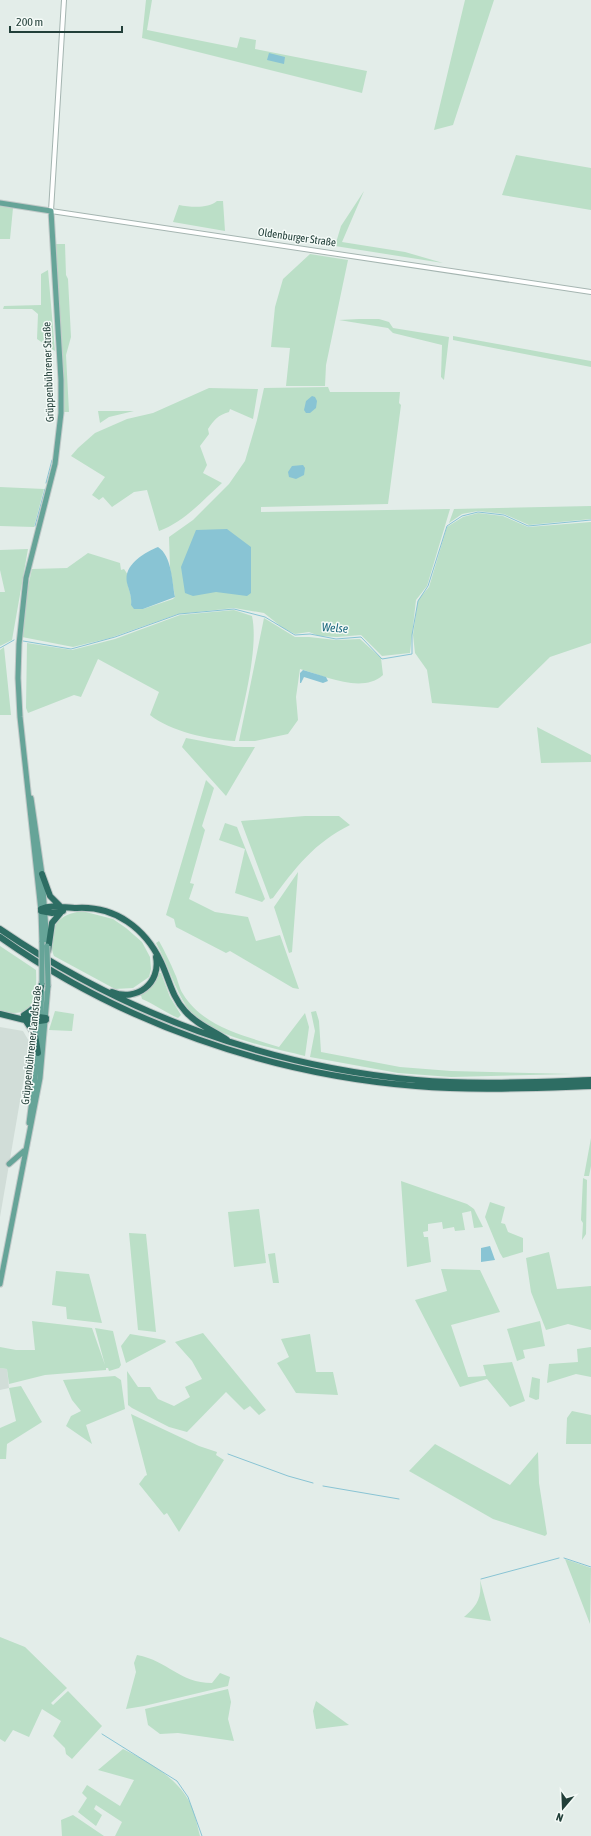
<svg xmlns="http://www.w3.org/2000/svg" width="591" height="1836" font-family="'Asap Condensed',sans-serif">
	<style>
		.built { fill: #d1ddd8 }
		.green { fill: #bbdfc7 }
		.water { fill: #89c4d4 }
		.lines { fill: none; stroke-linecap: round; stroke-linejoin: round }
		.stream { stroke: #89c4d4; stroke-width: 1 }
		.minor-casing { stroke: #a5b5b1; stroke-width: 6 }
		.major-casing { stroke: #c1c9c8; stroke-width: 7 }
		.highway-casing { stroke: #c1c9c8; stroke-width: 8 }
		.minor { stroke: #fff; stroke-width: 4 }
		.major { stroke: #66a498; stroke-width: 5 }
		.highway { stroke: #2d6d63; stroke-width: 6 }
		.major-bridge-casing { stroke: #c1c9c8; stroke-width: 7; stroke-linecap: butt }
		.major-bridge { stroke: #66a498; stroke-width: 5 }
		.labels { text-anchor: middle; dominant-baseline: central; stroke-width: 3; stroke-linejoin: round; paint-order: stroke }
		.street-label { font-size: 11px; fill: #223f39; stroke: #f4faf7 }
		.water-label { font-size: 12px; font-style: italic; fill: #1a677e; stroke: #f4faf7 }
	</style>
	<rect width="100%" height="100%" fill="#e3ede9"/>
	<path class="built" d="M 0,1027 L 23,1031 L 30,1043 L 0,1217 Z
		M 0,1368 L 7,1369 L 9,1388 L 0,1390 Z"/>
	<path class="green" d="M 146,0 L 152,0 L 147,30 L 237,48 L 240,37 L 256,40 L 255,49 L 367,71 L 362,93 L 142,38 Z
		M 465,0 L 494,0 L 453,125 L 434,130 Z
		M 516,155 L 591,168 L 591,210 L 502,195 Z
		M 364,191 L 342,242 L 405,252 L 443,263 L 335,246 L 341,226 Z
		M 217,201 L 223,201 L 225,231 L 173,222 L 179,205 C 190,207 208,209 217,201 Z
		M 0,206 L 13,208 L 10,239 L 0,239 Z
		M 56,244 L 65,244 L 66,275 L 68,279 L 71,337 L 66,355 L 69,412 L 64,412 Z
		M 310,254 L 348,260 L 326,365 L 325,386 L 286,386 L 290,348 L 271,347 L 275,307 L 283,279 Z
		M 48,270 L 55,351 L 37,339 L 38,314 L 32,309 L 3,309 L 4,306 L 41,305 L 41,274 Z
		M 359,319 L 379,319 L 389,322 L 393,328 L 449,337 L 444,380 L 441,377 L 442,345 L 393,333 L 388,328 L 339,320 Z
		M 453,336 L 591,361 L 591,367 L 453,340 Z
		M 328,387 L 330,392 L 400,392 L 399,403 L 401,405 L 388,504 L 261,507 L 261,512 L 450,509 L 427,586 L 416,600 L 410,653 L 382,656 L 361,635 L 337,637 L 319,636 L 309,632 L 295,634 L 283,628 L 264,613 L 234,608 L 178,614 L 110,638 L 73,647 L 22,637 L 26,595 L 32,569 L 67,568 L 88,553 L 120,563 L 121,570 L 124,569 L 128,575 C 125,585 133,594 131,605 L 143,609 L 173,599 L 175,597 L 170,568 L 169,537 L 193,520 L 229,484 L 245,461 L 257,420 L 264,388 Z
		M 209,388 L 258,389 L 253,419 L 230,409 L 229,412 C 218,415 214,420 208,429 L 209,434 L 200,446 L 207,465 L 203,473 L 222,483 C 202,501 184,522 159,531 L 147,490 L 134,492 L 112,507 L 103,497 L 99,500 L 92,495 L 105,477 L 71,456 L 78,448 L 95,433 L 127,419 L 153,413 Z
		M 98,411 L 134,411 L 109,417 L 100,423 Z
		M 0,487 L 44,489 L 34,527 L 0,526 Z
		M 591,506 L 591,519 L 529,525 L 504,514 L 478,511 L 462,514 L 449,523 L 454,509 Z
		M 478,513 L 503,516 L 528,527 L 591,522 L 591,643 L 550,657 L 498,708 L 432,703 L 427,670 L 415,653 L 413,635 L 418,600 L 429,587 L 447,527 L 463,517 Z
		M 28,549 L 12,640 L 0,646 L 0,592 L 5,592 L 0,570 L 0,550 Z
		M 234,610 L 252,616 C 259,647 243,709 235,741 C 209,740 170,731 150,715 L 159,692 L 98,659 L 81,697 L 74,695 L 28,713 L 26,708 L 27,643 L 72,650 L 115,639 L 180,615 Z
		M 264,618 L 295,637 L 309,637 L 336,640 L 360,639 L 381,658 L 383,675 C 362,694 325,676 300,669 L 296,697 L 298,720 L 288,734 L 255,741 L 239,741 Z
		M 4,647 L 11,715 L 0,715 L 0,650 Z
		M 537,727 L 591,755 L 591,762 L 541,763 Z
		M 186,738 L 234,747 L 255,747 L 226,796 L 182,747 Z
		M 206,780 L 214,788 L 202,826 L 205,830 L 190,883 L 194,884 L 189,899 L 215,912 L 248,917 L 256,941 L 280,935 L 299,989 L 293,988 L 230,951 L 226,953 L 176,927 L 174,919 L 166,915 Z
		M 305,816 L 339,816 L 350,825 C 314,843 296,867 273,898 L 270,899 L 241,821 Z
		M 225,823 L 237,827 L 265,899 L 262,902 L 235,893 L 245,849 L 219,840 Z
		M 298,872 L 292,952 L 289,953 L 274,907 Z
		M 82,911 L 113,919 L 126,928 L 142,942 L 150,957 L 151,969 L 149,977 L 133,988 L 115,989 L 54,956 C 51,950 52,944 52,937 C 54,919 65,914 82,911 Z
		M 159,941 C 165,952 170,962 175,974 C 178,980 179,988 183,994 C 203,1027 245,1036 279,1047 L 305,1013 L 309,1027 L 305,1056 C 274,1048 206,1036 188,1009 C 174,988 168,964 156,943 Z
		M 0,946 L 36,970 C 37,998 35,1020 0,1011 Z
		M 158,973 L 161,973 L 170,997 L 181,1015 L 178,1018 C 165,1012 154,1004 142,999 L 140,992 Z
		M 55,1011 L 74,1014 L 72,1031 L 49,1030 Z
		M 316,1011 L 319,1021 L 321,1052 L 400,1067 L 451,1071 L 573,1074 L 451,1077 L 398,1073 L 310,1057 L 315,1031 L 311,1012 Z
		M 591,1138 L 591,1166 L 589,1176 L 584,1176 Z
		M 583,1178 L 587,1180 L 586,1234 L 582,1240 L 583,1223 L 581,1220 Z
		M 401,1181 L 467,1204 L 474,1209 L 483,1227 L 474,1228 L 471,1211 L 462,1213 L 465,1230 L 455,1231 L 454,1227 L 443,1229 L 442,1222 L 428,1224 L 428,1231 L 423,1232 L 424,1237 L 428,1237 L 431,1262 L 407,1267 Z
		M 490,1202 L 505,1207 L 501,1223 L 505,1224 L 508,1232 L 523,1238 L 523,1252 L 503,1258 L 500,1253 L 485,1217 Z
		M 259,1209 L 266,1263 L 234,1267 L 228,1212 Z
		M 129,1233 L 146,1234 L 156,1332 L 138,1330 Z
		M 549,1252 L 557,1289 L 591,1286 L 591,1330 L 568,1324 L 546,1330 L 531,1292 L 526,1258 Z
		M 275,1253 L 279,1283 L 273,1283 L 268,1254 Z
		M 441,1269 L 480,1270 L 500,1312 L 451,1325 L 468,1377 L 486,1376 L 483,1365 L 512,1362 L 525,1401 L 510,1407 L 487,1379 L 460,1387 L 415,1300 L 447,1291 Z
		M 56,1271 L 89,1274 L 102,1323 L 67,1319 L 66,1307 L 52,1305 Z
		M 32,1321 L 92,1328 L 105,1365 L 95,1328 L 113,1331 L 121,1365 L 119,1368 L 109,1371 L 108,1368 L 106,1368 L 106,1370 L 45,1375 L 9,1384 L 7,1369 L 0,1368 L 0,1347 L 16,1350 L 35,1350 Z
		M 540,1321 L 545,1346 L 523,1350 L 525,1358 L 517,1361 L 507,1329 Z
		M 203,1333 L 266,1410 L 259,1415 L 250,1406 L 244,1410 L 226,1392 L 187,1432 L 169,1427 L 132,1408 L 128,1405 L 127,1371 L 138,1387 L 150,1387 L 158,1399 L 174,1406 L 190,1397 L 185,1387 L 202,1379 L 192,1361 L 175,1342 Z
		M 130,1334 L 165,1340 L 166,1342 L 126,1363 L 121,1346 Z
		M 310,1334 L 316,1372 L 333,1372 L 338,1395 L 296,1393 L 277,1363 L 289,1357 L 281,1339 Z
		M 591,1347 L 591,1377 L 576,1374 L 547,1383 L 549,1364 L 578,1362 L 577,1349 Z
		M 115,1376 L 121,1380 L 125,1409 L 86,1425 L 92,1444 L 66,1426 L 71,1416 L 81,1411 L 72,1400 L 63,1380 Z
		M 532,1377 L 540,1379 L 539,1399 L 536,1400 L 529,1397 Z
		M 21,1386 L 42,1422 L 7,1444 L 6,1459 L 0,1459 L 0,1428 L 16,1421 L 9,1388 Z
		M 572,1411 L 591,1415 L 591,1444 L 566,1444 L 567,1418 Z
		M 131,1414 L 199,1446 L 217,1452 L 216,1455 L 224,1460 L 179,1532 L 167,1513 L 164,1515 L 139,1484 L 145,1476 L 147,1475 Z
		M 435,1444 L 510,1485 L 538,1452 L 539,1483 L 547,1534 L 545,1536 L 493,1519 L 409,1471 Z
		M 565,1559 L 591,1568 L 590,1624 Z
		M 480,1580 L 491,1621 L 464,1617 C 477,1606 482,1598 480,1580 Z
		M 0,1637 L 25,1647 L 67,1688 L 51,1703 L 53,1705 L 68,1691 L 102,1726 L 72,1759 L 66,1754 L 65,1748 L 53,1736 L 61,1721 L 42,1709 L 29,1737 L 13,1730 L 5,1742 L 0,1739 Z
		M 137,1655 C 169,1661 179,1683 212,1683 L 220,1673 L 230,1677 L 228,1686 L 144,1706 L 126,1709 L 136,1672 L 134,1663 Z
		M 228,1689 L 231,1702 L 228,1719 L 234,1741 L 178,1733 L 160,1734 L 148,1725 L 145,1709 Z
		M 316,1701 L 349,1725 L 316,1729 L 313,1711 Z
		M 123,1749 C 147,1761 178,1778 190,1803 C 195,1813 197,1825 200,1836 L 115,1836 L 122,1822 L 96,1805 L 94,1809 L 102,1815 L 96,1826 L 78,1812 L 87,1798 L 82,1793 L 87,1785 L 120,1806 L 134,1780 L 98,1770 Z
		M 73,1815 L 104,1836 L 62,1836 L 61,1820 Z"/>
	<path class="water" d="M 269,53 L 285,57 L 284,64 L 267,60 Z
		M 312,396 L 315,397 L 317,401 L 316,408 L 310,413 L 306,413 L 304,410 L 306,401 Z
		M 303,465 L 305,468 L 304,475 L 296,479 L 289,477 L 288,472 L 292,466 Z
		M 227,529 L 251,547 L 251,593 L 247,596 L 216,592 L 193,596 L 185,593 L 181,567 L 196,530 Z
		M 158,547 C 172,556 172,582 175,597 L 143,609 L 134,609 L 131,605 C 132,596 129,591 127,583 C 123,565 144,553 158,547 Z
		M 303,670 L 326,677 L 328,681 L 323,683 L 304,677 L 301,683 L 300,683 L 300,673 Z
		M 490,1246 L 495,1260 L 481,1262 L 481,1248 Z"/>
	<g class="lines">
		<path class="stream" d="M 46,483 L 52,460
			M 35,526 L 45,489
			M 23,641 L 71,649 L 115,637 L 179,614 L 234,609 L 265,617 L 295,635 L 310,634 L 336,639 L 361,637 L 382,659 L 412,654 L 412,635 L 418,601 L 428,586 L 447,526 L 462,516 L 478,512 L 504,515 L 528,526 L 591,520
			M 0,648 L 14,640
			M 228,1454 L 288,1476 L 313,1483
			M 323,1486 L 399,1499
			M 564,1558 L 591,1567
			M 481,1579 L 559,1558
			M 102,1734 L 177,1781 L 188,1797 L 202,1836"/>
		<g class="minor-casing">
			<path id="minor" d="M 64,0 L 51,211 L 591,292"/>
		</g>
		<g class="major-casing">
			<path id="major" d="M 0,203 L 51,211 L 61,380 L 61,413 L 55,464 L 26,578 L 19,644 L 18,678 L 20,717 L 41,911 L 42,942
				M 31,798 L 42,874 L 47,945
				M 29,1123 L 38,1053 L 42,992
				M 9,1164 L 24,1151
				M 0,1284 L 40,1078 L 48,986"/>
		</g>
		<g class="highway-casing">
			<path id="highway" d="M 42,874 L 50,896 L 61,907
				M 41,909 C 52,904 64,908 77,908 C 115,906 145,928 161,962 C 169,979 172,997 185,1011 C 197,1025 213,1030 227,1040
				M 41,911 L 52,913 L 63,911
				M 0,929 C 124,1014 266,1066 416,1080 C 474,1085 533,1082 591,1080
				M 0,937 C 121,1023 268,1074 416,1086 C 474,1091 533,1088 591,1086
				M 48,951 L 52,923 L 62,911
				M 112,992 C 137,1002 161,983 156,957
				M 0,1014 L 33,1022 L 46,1020
				M 24,1015 C 41,1005 37,999 42,983
				M 24,1015 L 46,1018
				M 26,1021 L 35,1035 L 38,1053"/>
		</g>
		<use href="#minor" class="minor"/>
		<use href="#major" class="major"/>
		<use href="#highway" class="highway"/>
		<g class="major-bridge-casing">
			<path id="major-bridge" d="M 42,942 L 42,983
				M 47,946 L 48,986"/>
		</g>
		<use href="#major-bridge" class="major-bridge"/>
	</g>
	<g class="labels">
		<g class="street-label">
			<text transform="translate(297 237) rotate(8)">Oldenburger Straße</text>
			<text transform="translate(48 372) rotate(-92)">Grüppenbührener Straße</text>
			<text transform="translate(31 1045) rotate(-84)">Grüppenbührener Landstraße</text>
		</g>
		<g class="water-label">
			<text transform="translate(335 628) rotate(4)">Welse</text>
		</g>
	</g>
	<g transform="translate(563 1808) rotate(199)" stroke="#f4faf7" stroke-width="3" paint-order="stroke">
	<path d="M0-3L7 15L0 10L-7 15Z" fill="#223f39"/>
	<text y="-6" font-size="11" font-weight="bold" text-anchor="middle" fill="#223f39">N</text>
	</g>
	<path d="M10 26v6h112v-6" fill="none" stroke="#223f39" stroke-width="2"/>
	<text x="16" y="26" font-size="12" fill="#223f39" stroke="#f4faf7" stroke-width="3" paint-order="stroke">200 m</text>
</svg>
